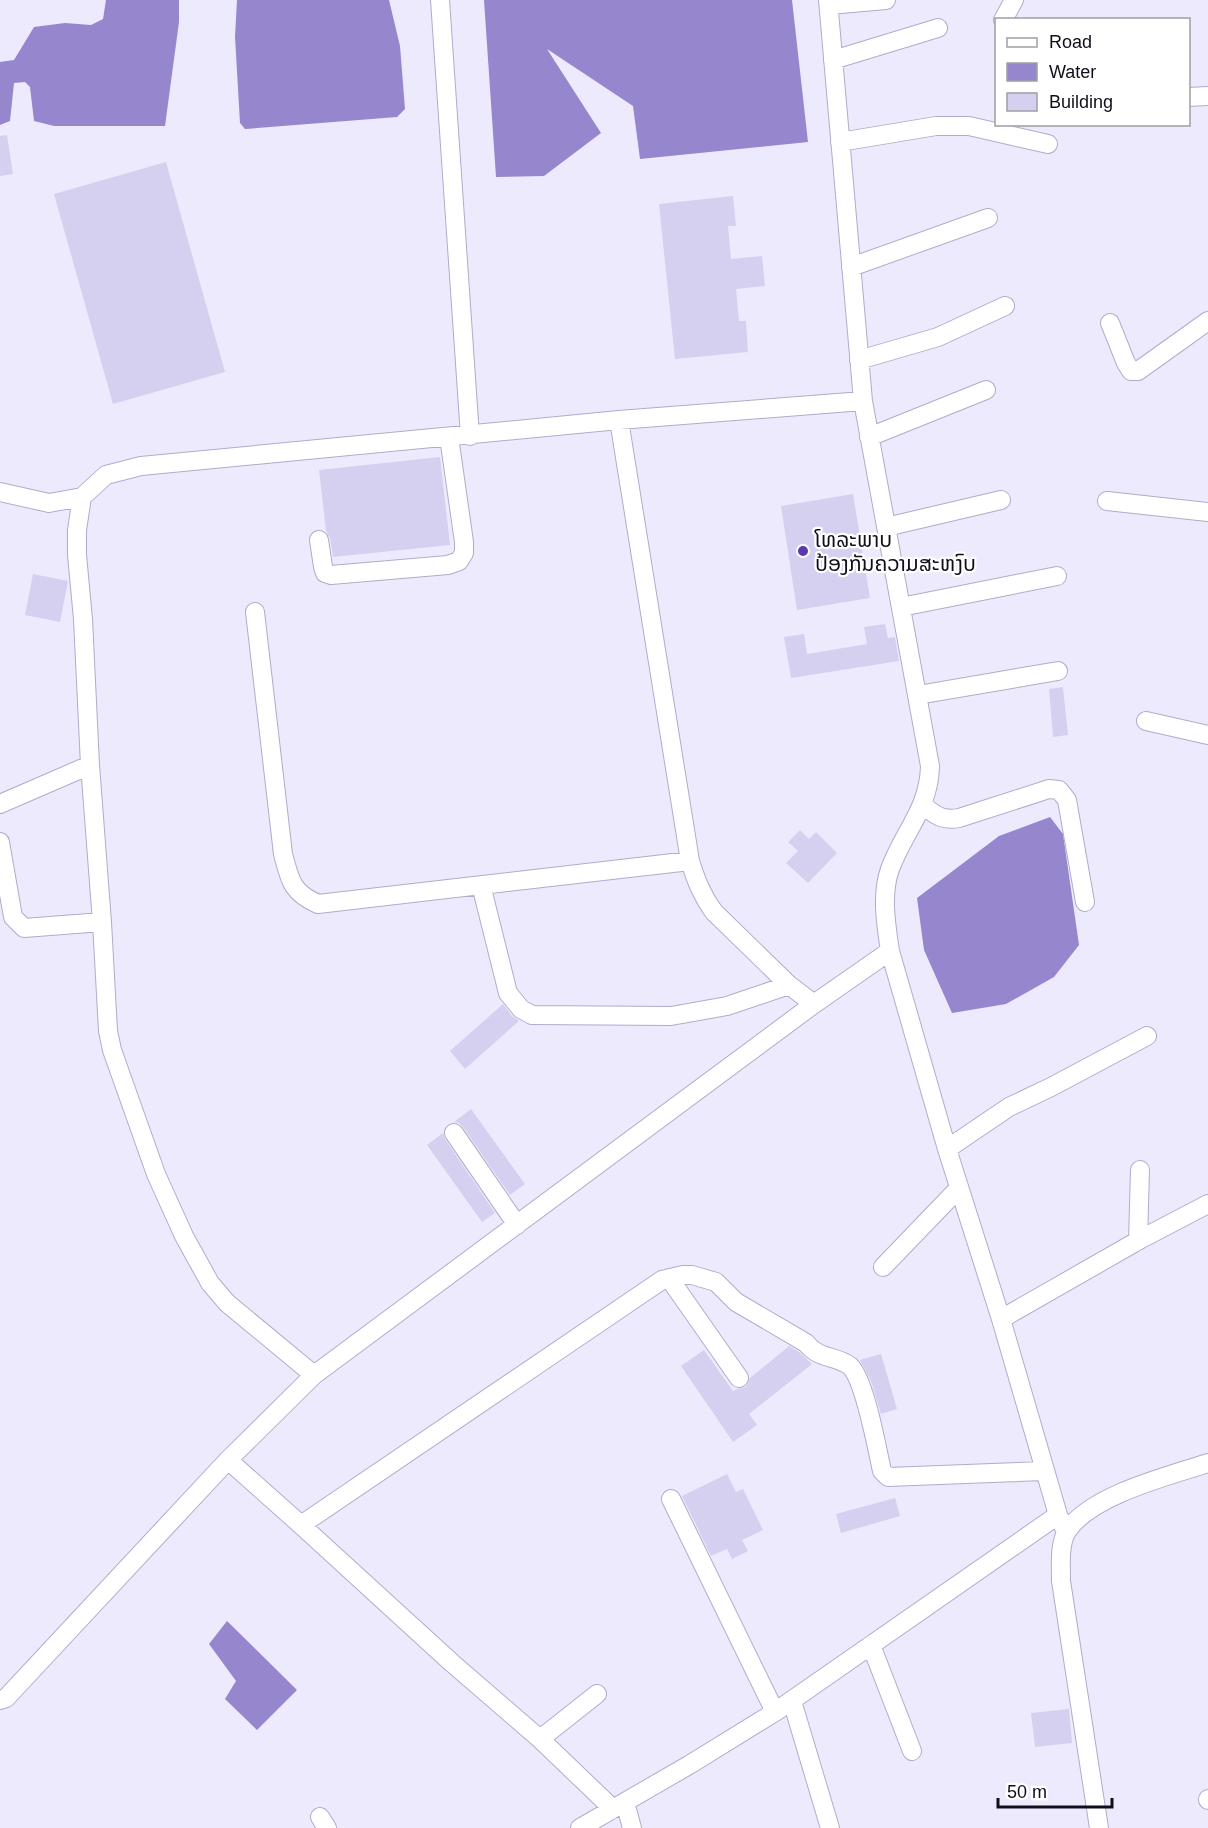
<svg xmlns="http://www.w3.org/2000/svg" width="1208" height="1828" font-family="Arial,'Noto Sans Lao',sans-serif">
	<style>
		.water { fill: #9686cd }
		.building { fill: #d5cff0 }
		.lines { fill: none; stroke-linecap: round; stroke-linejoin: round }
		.minor-casing { stroke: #b1abcb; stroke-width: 20 }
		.minor { stroke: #fff; stroke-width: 18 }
		.poi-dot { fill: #5e36ae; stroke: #fff; stroke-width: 2 }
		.labels { text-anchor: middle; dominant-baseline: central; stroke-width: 4.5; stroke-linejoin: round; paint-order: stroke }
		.poi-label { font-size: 21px; fill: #100e19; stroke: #fff; text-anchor: start }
	</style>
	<rect width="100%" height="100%" fill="#eeeafe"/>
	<path class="water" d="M 106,0 L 179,0 L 179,22 L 165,126 L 54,126 L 34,121 L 30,87 L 25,82 L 14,83 L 10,121 L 0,125 L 0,62 L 14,60 L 34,27 L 65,23 L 91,25 L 103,19 Z
		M 237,0 L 389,0 L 400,46 L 405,109 L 397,117 L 245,129 L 240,123 L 235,37 Z
		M 484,0 L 792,0 L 808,142 L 640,159 L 633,106 L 547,49 L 601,133 L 544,176 L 496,177 Z
		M 1050,817 L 1063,834 L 1079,945 L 1054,977 L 1006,1004 L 952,1013 L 924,950 L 917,898 L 999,836 Z
		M 227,1621 L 297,1690 L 257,1730 L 225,1699 L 236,1681 L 209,1644 Z"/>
	<path class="building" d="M 7,135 L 13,174 L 0,176 L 0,136 Z
		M 166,162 L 225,372 L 113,404 L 54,194 Z
		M 733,196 L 736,226 L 728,226 L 731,259 L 762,256 L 765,286 L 736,289 L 739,321 L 746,321 L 748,352 L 675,359 L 659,204 Z
		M 440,457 L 450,545 L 333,557 L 330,538 L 326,531 L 319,470 Z
		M 853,494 L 870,598 L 797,610 L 781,506 Z
		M 33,574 L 68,581 L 60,622 L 25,615 Z
		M 885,624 L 888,638 L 895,637 L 899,661 L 791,678 L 784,637 L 804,634 L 807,654 L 867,644 L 864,627 Z
		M 1063,687 L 1068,735 L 1053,737 L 1049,689 Z
		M 800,830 L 809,839 L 816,832 L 837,853 L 808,883 L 786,863 L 798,851 L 788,842 Z
		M 503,1004 L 512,1016 L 519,1021 L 465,1069 L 450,1051 Z
		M 471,1109 L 525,1184 L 510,1195 L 463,1127 L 459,1123 L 454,1122 Z
		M 443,1133 L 445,1139 L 495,1213 L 482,1222 L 427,1145 Z
		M 789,1346 L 799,1352 L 812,1364 L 749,1414 L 757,1425 L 733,1442 L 681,1366 L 704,1350 L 733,1391 L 737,1389 L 746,1387 L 750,1378 Z
		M 881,1354 L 897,1409 L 881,1414 L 871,1381 L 860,1360 Z
		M 727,1474 L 736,1492 L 743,1489 L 763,1530 L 742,1540 L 748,1551 L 732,1559 L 727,1549 L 711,1556 L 682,1496 Z
		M 895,1498 L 900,1516 L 841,1533 L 836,1514 Z
		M 1069,1709 L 1072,1743 L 1035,1747 L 1031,1713 Z"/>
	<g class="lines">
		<g class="minor-casing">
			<path id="minor" d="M 440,0 L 470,436
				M 828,0 L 863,401 L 930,766 C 929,809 904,831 890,869 C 881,894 886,925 890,951 L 947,1149 L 1001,1319 L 1058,1515 L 1066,1532
				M 829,5 L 886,0
				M 1003,20 L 1014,0
				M 833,60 L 938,28
				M 1188,97 L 1208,96
				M 840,142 L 936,126 L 969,126 L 1048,144
				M 851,267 L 988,218
				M 1110,323 L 1126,363 L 1131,371 L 1138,371 L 1208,321
				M 859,360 L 938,337 L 1005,306
				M 619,420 L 690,861 C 696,880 702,896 714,912 L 789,985 L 814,1004
				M 869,437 L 986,390
				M 0,492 L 49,503 L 82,497
				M 1107,501 L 1208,512
				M 886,527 L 1001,500
				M 319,540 L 323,567 L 325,573 L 331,575 L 448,565 L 459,561 L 464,553 L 464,542 L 449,437
				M 901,607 L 1057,576
				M 255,612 L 283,854 C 290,880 291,892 318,904 L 690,861
				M 918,695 L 1058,671
				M 1146,721 L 1208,735
				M 0,804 L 90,765
				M 922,805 C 936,815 941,821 959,818 L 1049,789 L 1059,790 L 1067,800 L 1085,902
				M 0,842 L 13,917 L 24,928 L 102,922
				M 481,885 L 508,993 L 521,1009 L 532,1015 L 671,1016 L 727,1006 L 789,985
				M 454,1133 L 517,1225
				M 947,1149 L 1009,1107 L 1051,1087 L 1147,1036
				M 1138,1241 L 1140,1170
				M 883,1267 L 959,1188
				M 669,1278 L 739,1378
				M 1001,1319 L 1141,1239 L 1208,1204
				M 314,1375 L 227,1303 L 210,1283 L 184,1236 L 156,1174 L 112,1050 L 108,1031 L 102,922 L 90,765 L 83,619 L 77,555 L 77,530 L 82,497 L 106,475 L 141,466 L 619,420 L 863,401
				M 228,1460 L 301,1525 L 452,1663 L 540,1739 L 613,1809
				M 671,1499 L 775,1712
				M 301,1525 L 662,1280 L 683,1275 L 692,1275 L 716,1282 L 736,1302 L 806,1343 C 819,1360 836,1355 850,1366 C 865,1380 877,1449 882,1471 L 888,1477 L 1045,1471
				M 871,1645 L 912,1751
				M 0,1700 L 6,1698 L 228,1460 L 314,1375 L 814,1004 L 890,951
				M 792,1701 L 830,1828
				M 540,1739 L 597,1694
				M 1208,1799 L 1208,1800
				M 625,1802 L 632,1828
				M 320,1817 L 327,1828
				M 580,1828 L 689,1765 L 775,1712 L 1058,1515
				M 1099,1828 L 1061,1581 C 1061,1566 1059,1544 1067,1531 C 1091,1495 1168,1476 1208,1463"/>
		</g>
		<use href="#minor" class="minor"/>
	</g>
	<circle class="poi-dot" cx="803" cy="551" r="6"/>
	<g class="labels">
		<g class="poi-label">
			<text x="815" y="539">ໂທລະພາບ<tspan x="815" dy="24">ປ້ອງກັນຄວາມສະຫງົບ</tspan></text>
		</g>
	</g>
	<rect x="995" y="18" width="195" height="108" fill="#ffffff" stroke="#9f9fa3" stroke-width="1.5"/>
	<rect x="1007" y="38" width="30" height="9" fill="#ffffff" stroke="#9f9fa3" stroke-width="1.5"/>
	<text x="1049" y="48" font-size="18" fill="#100e19">Road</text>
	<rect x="1007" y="63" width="30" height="18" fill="#9686cd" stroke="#9f9fa3" stroke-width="1.5"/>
	<text x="1049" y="78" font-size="18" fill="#100e19">Water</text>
	<rect x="1007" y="93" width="30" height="18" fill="#d5cff0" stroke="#9f9fa3" stroke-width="1.5"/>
	<text x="1049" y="108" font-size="18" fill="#100e19">Building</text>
	<path d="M998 1798v9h114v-9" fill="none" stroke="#100e19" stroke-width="3"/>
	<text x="1007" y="1798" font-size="18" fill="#100e19" stroke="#ffffff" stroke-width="4.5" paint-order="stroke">50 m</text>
</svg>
